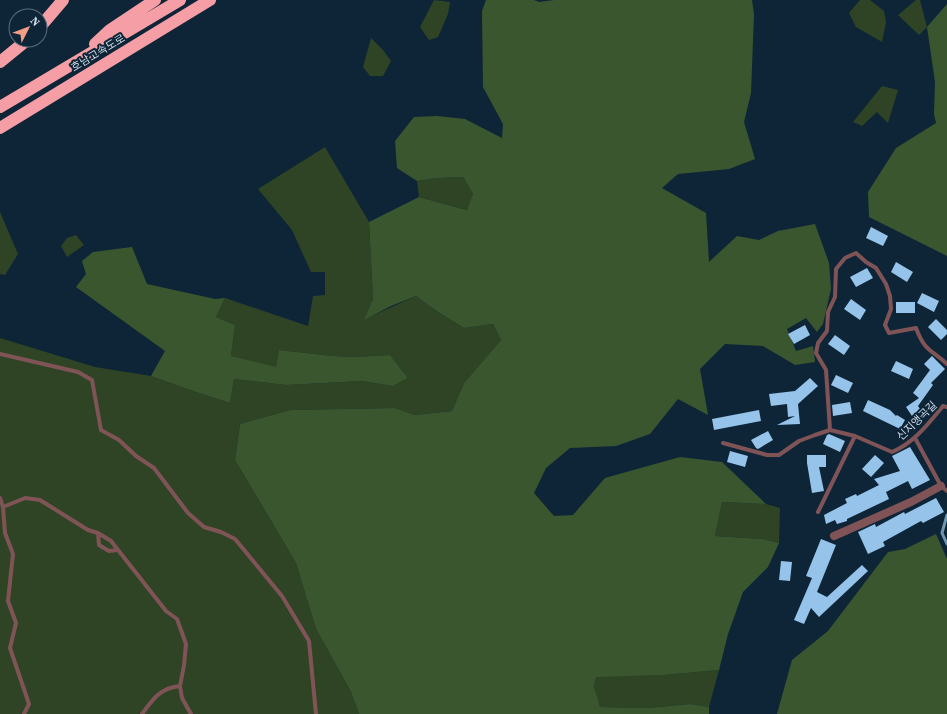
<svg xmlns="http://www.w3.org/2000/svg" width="947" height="714" font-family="'Source Serif 4','Noto Sans KR',serif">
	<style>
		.green { fill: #2e4424 }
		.forest { fill: #3a562e }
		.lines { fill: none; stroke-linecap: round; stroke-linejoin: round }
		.stream { stroke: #6f97af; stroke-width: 3 }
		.building { fill: #96c3e9 }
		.lane { stroke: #805457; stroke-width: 4 }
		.street { stroke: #805457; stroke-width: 8 }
		.highway { stroke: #f69ea5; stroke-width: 12 }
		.labels { text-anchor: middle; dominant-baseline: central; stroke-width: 4; stroke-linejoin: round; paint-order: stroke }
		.street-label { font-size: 11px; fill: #cfdce8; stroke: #0e2537 }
	</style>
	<rect width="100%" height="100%" fill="#0e2537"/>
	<path class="green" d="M 434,0 L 450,2 L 448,14 L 438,37 L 429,40 L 420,27 Z
		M 860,0 L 870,0 L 884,11 L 886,22 L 882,42 L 856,27 L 849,13 Z
		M 916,0 L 920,0 L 927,27 L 919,35 L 898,15 Z
		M 371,38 L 383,50 L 391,61 L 383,76 L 370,76 L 363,67 Z
		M 882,86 L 898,90 L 888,123 L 877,112 L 862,126 L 853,122 Z
		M 325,147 L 369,222 L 373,299 L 365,319 L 416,296 L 438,312 L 464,328 L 493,324 L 501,340 L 464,383 L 452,411 L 415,415 L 395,408 L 290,410 L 240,424 L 235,460 L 296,563 L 316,629 L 351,692 L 359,714 L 0,714 L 0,338 L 95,367 L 151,376 L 196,392 L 230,403 L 234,379 L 286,385 L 362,381 L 393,386 L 408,378 L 390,355 L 355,357 L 333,356 L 279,350 L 276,368 L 231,356 L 235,325 L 216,317 L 225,298 L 308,326 L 313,296 L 325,295 L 325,272 L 311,272 L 292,230 L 258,189 Z
		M 463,177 L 473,194 L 468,210 L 419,197 L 417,181 L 438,178 Z
		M 0,212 L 18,254 L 5,275 L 0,274 Z
		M 76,235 L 84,245 L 67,257 L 61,246 L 67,238 Z
		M 722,502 L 766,504 L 780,508 L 779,543 L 763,539 L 715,536 Z
		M 719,670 L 709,707 L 690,704 L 648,708 L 600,707 L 594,686 L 596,676 L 664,675 Z"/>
	<path class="forest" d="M 486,0 L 534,0 L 539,2 L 554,0 L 752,0 L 754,14 L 751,93 L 744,122 L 755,159 L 729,169 L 678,174 L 662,188 L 706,213 L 709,262 L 737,236 L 759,240 L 778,231 L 815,224 L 829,263 L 831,289 L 823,324 L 817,332 L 806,318 L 787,329 L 796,351 L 813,346 L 815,362 L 795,365 L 763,346 L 725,344 L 700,369 L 708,415 L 678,399 L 650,434 L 616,446 L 570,448 L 546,468 L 534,493 L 554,516 L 573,515 L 605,478 L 680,457 L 722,462 L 766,504 L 722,502 L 715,536 L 763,539 L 779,543 L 768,567 L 743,592 L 728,634 L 719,670 L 664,675 L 596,677 L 594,686 L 600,707 L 648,708 L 690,704 L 709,707 L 709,714 L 359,714 L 351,692 L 316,629 L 296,563 L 235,460 L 240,424 L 290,410 L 395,408 L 415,415 L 452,411 L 464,383 L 501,340 L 493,324 L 464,328 L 438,312 L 416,296 L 391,306 L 364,320 L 373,299 L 369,222 L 419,197 L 467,210 L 473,194 L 463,177 L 438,178 L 417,181 L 397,168 L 395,141 L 414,117 L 437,116 L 465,119 L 502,138 L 503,124 L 483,87 L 482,11 Z
		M 947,4 L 947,256 L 869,217 L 868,192 L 896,148 L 936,123 L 934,114 L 935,82 L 927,27 Z
		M 132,247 L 147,284 L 215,299 L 225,298 L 216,317 L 235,325 L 231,356 L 276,367 L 279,350 L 333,356 L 355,357 L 390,355 L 408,378 L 393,386 L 362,381 L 286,385 L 234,379 L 230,403 L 196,392 L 151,376 L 165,351 L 76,287 L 86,274 L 82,261 L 93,252 Z
		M 936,534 L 947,559 L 947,714 L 777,714 L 792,660 L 828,631 L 888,552 L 905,549 Z"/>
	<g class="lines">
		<path class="stream" d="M 947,515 L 942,533 L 947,544"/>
	</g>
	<path class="building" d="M 871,227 L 888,236 L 883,246 L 866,238 Z
		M 896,262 L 913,272 L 907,282 L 891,272 Z
		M 867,268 L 873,278 L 856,287 L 850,277 Z
		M 922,293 L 939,301 L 934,312 L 917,303 Z
		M 851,299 L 866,310 L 860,320 L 844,309 Z
		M 896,302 L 915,302 L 915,313 L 896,313 Z
		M 936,319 L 947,330 L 947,334 L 941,340 L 928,327 Z
		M 805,325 L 810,335 L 794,344 L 788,334 Z
		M 835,335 L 850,346 L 844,355 L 828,344 Z
		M 932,356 L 945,369 L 931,383 L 933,385 L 918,406 L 925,416 L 916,422 L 906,407 L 919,398 L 913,393 L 930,370 L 924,364 Z
		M 896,361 L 913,369 L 909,379 L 891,371 Z
		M 836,375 L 853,383 L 848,393 L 831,385 Z
		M 810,378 L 818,386 L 798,404 L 800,424 L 777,425 L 795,416 L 788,417 L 787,404 L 771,406 L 769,394 L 795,391 Z
		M 868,400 L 890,410 L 896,416 L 897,415 L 905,420 L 900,429 L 863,411 Z
		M 850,402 L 852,413 L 833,416 L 832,405 Z
		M 759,410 L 761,421 L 714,430 L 712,419 Z
		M 768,431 L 773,440 L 758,449 L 756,448 L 751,440 Z
		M 829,434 L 845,441 L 840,452 L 823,444 L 827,435 Z
		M 910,447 L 930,480 L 912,489 L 908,481 L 886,492 L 889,499 L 847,519 L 847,521 L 837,524 L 835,520 L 826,524 L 824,515 L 847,503 L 845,499 L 856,494 L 857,496 L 879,485 L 874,479 L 900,471 L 892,456 Z
		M 730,451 L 748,456 L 745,467 L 727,462 Z
		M 807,455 L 826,455 L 826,467 L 819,467 L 824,491 L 812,493 L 807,463 Z
		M 875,455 L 884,463 L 871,477 L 862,469 Z
		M 936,498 L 944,512 L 923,523 L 921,521 L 883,542 L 885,546 L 868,554 L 858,532 L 875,524 L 876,527 L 904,512 L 905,514 Z
		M 821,539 L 836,545 L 817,592 L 827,597 L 862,565 L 868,571 L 819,617 L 811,608 L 804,624 L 794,620 L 812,578 L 806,576 Z
		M 781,561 L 792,562 L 790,581 L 779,580 Z"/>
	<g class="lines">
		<path class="lane" d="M 0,354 L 78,372 L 92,380 L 101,430 L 119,440 L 136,456 L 154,468 L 188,513 L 204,527 L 221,532 L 235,539 L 282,596 L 309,641 L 316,714
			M 830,430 L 826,370 L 816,353 L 818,343 L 827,331 L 828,312 L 835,297 L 836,269 L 845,258 L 856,253 L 866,262 L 876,268 L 886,284 L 890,296 L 891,309 L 885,325 L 889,333 L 916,328 C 925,352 931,349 947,364
			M 915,438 L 941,486 L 947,491
			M 723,443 L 767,455 L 779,455 L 799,441 L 815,435 L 830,430 L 855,436 L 892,452 C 914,443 928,424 943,406 L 947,407
			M 0,498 L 3,507 L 5,533 L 13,554 L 8,601 L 16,623 L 10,648 L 29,704 L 24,714
			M 3,507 L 25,498 L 40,500 L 88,530 L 98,533 L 111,541 L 166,611 L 177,619 L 186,644 L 184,665 L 180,686 L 182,698 L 191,714
			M 818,512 L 855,436
			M 98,533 L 99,545 L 109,551 L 118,550
			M 142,714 C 153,699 160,688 180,686"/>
		<path class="street" d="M 834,536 L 911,502 L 941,486"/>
		<path class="highway" d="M 40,27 L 63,0
			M 95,44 L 110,30 L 155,0
			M 0,62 L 27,40
			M 0,107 L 180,0
			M 0,128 L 210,0"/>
	</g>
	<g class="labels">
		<g class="street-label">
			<text transform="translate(98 53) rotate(-31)">호남고속도로</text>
			<text transform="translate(917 421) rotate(-44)">신지앵곡길</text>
		</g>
	</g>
	<g transform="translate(28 28) rotate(48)"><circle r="19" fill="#0e2537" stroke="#5b6e7e"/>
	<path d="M0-3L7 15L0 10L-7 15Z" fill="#f49e88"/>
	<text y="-6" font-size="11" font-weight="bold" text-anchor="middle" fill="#cfdce8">N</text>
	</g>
</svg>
